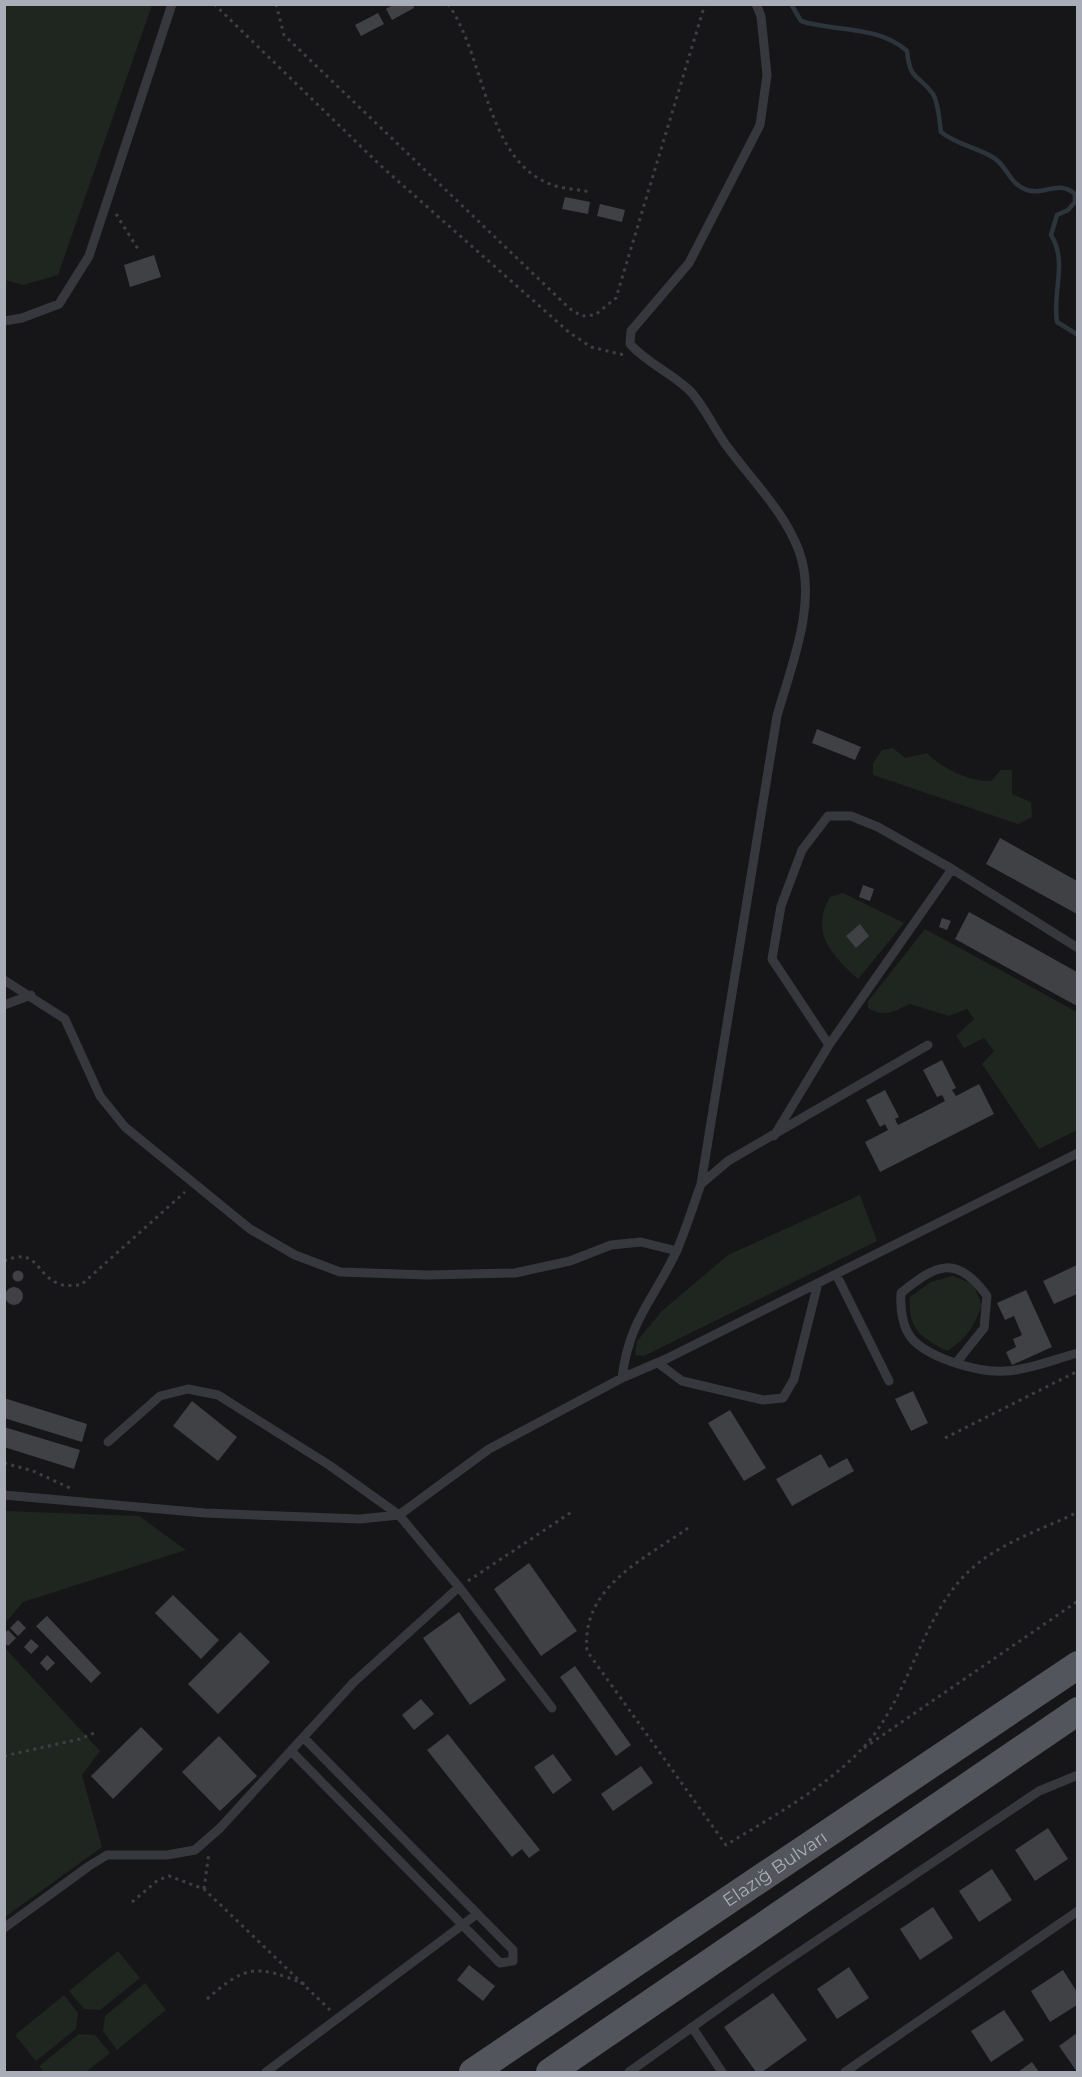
<svg xmlns="http://www.w3.org/2000/svg" width="1082" height="2077" font-family="Montserrat,sans-serif">
	<style>
		.green { fill: #1e261f }
		.lines { fill: none; stroke-linecap: round; stroke-linejoin: round }
		.stream { stroke: #2c353c; stroke-width: 4.5 }
		.building { fill: #404145 }
		.path { stroke: #3d3f44; stroke-width: 3; stroke-dasharray: 3 4.5; stroke-linecap: butt }
		.service { stroke: #37383d; stroke-width: 9 }
		.primary { stroke: #53555c; stroke-width: 28 }
		.labels { text-anchor: middle; dominant-baseline: central; stroke-width: 5; stroke-linejoin: round; paint-order: stroke }
		.street-label { font-size: 18px; fill: #a8adb8; stroke: #111113 }
	</style>
	<rect width="100%" height="100%" fill="#161618"/>
	<path class="green" d="M 4,5 L 152,5 L 58,275 L 23,285 L 5,280 Z
		M 893,748 L 905,758 L 927,753 C 941,768 970,782 991,781 L 1001,770 L 1012,770 L 1012,794 L 1031,802 L 1032,817 L 1018,824 L 873,775 L 873,763 L 882,750 Z
		M 843,893 L 904,923 L 858,979 C 833,956 809,933 830,897 Z
		M 925,929 L 1077,1012 L 1077,1130 L 1039,1149 L 982,1064 L 994,1051 L 984,1038 L 964,1048 L 956,1036 L 974,1019 L 967,1009 L 949,1016 L 910,1004 C 895,1011 884,1018 868,1008 L 868,1001 Z
		M 860,1195 L 877,1241 L 644,1356 L 635,1355 L 637,1341 L 662,1311 L 728,1255 Z
		M 953,1276 L 973,1284 L 982,1305 C 974,1327 967,1338 947,1351 C 920,1337 908,1329 910,1297 L 931,1282 Z
		M 5,1511 L 139,1516 L 186,1550 L 23,1602 L 5,1623 Z
		M 5,1648 L 100,1751 L 82,1775 L 102,1847 L 5,1917 Z
		M 118,1951 L 140,1978 L 100,2010 L 84,2009 L 69,1991 Z
		M 145,1983 L 166,2010 L 117,2050 L 103,2031 L 105,2016 Z
		M 64,1995 L 78,2013 L 76,2029 L 36,2061 L 15,2035 Z
		M 79,2034 L 95,2035 L 110,2053 L 86,2072 L 44,2072 L 39,2066 Z"/>
	<g class="lines">
		<path class="stream" d="M 791,4 L 801,21 C 835,32 878,25 907,51 C 910,82 919,74 933,94 C 939,104 939,120 941,132 C 957,145 977,147 994,158 C 1008,167 1010,185 1027,190 C 1045,196 1058,179 1075,194 L 1075,202 L 1068,210 L 1057,215 L 1051,235 C 1068,262 1052,292 1057,322 L 1078,335"/>
	</g>
	<path class="building" d="M 394,4 L 413,4 L 414,8 L 392,20 L 386,9 Z
		M 378,13 L 384,24 L 361,36 L 355,25 Z
		M 565,197 L 590,202 L 588,214 L 562,209 Z
		M 600,204 L 625,210 L 622,222 L 597,216 Z
		M 154,255 L 161,277 L 130,287 L 124,265 Z
		M 817,729 L 861,747 L 855,760 L 812,743 Z
		M 1000,838 L 1077,881 L 1077,914 L 986,864 Z
		M 863,885 L 874,889 L 870,901 L 859,897 Z
		M 969,912 L 1077,972 L 1077,1006 L 955,939 Z
		M 942,918 L 951,921 L 947,930 L 939,927 Z
		M 860,924 L 869,936 L 856,948 L 846,936 Z
		M 942,1060 L 956,1088 L 952,1090 L 956,1096 L 979,1084 L 994,1114 L 880,1172 L 865,1142 L 888,1130 L 885,1124 L 880,1127 L 866,1100 L 885,1090 L 899,1117 L 895,1119 L 898,1125 L 922,1113 L 945,1101 L 942,1095 L 937,1097 L 923,1070 Z
		M 1077,1265 L 1077,1294 L 1054,1304 L 1043,1281 Z
		M12.5 1276a5.5 5.5 0 1 1 11 0a5.5 5.5 0 1 1-11 0Z
		M5 1296a9 9 0 1 1 18 0a9 9 0 1 1-18 0Z
		M 1026,1290 L 1052,1347 L 1012,1365 L 1006,1352 L 1016,1347 L 1013,1339 L 1022,1335 L 1014,1316 L 1005,1320 L 997,1303 Z
		M 913,1391 L 928,1423 L 911,1431 L 895,1399 Z
		M 4,1398 L 87,1424 L 82,1442 L 4,1418 Z
		M 192,1401 L 237,1437 L 218,1461 L 173,1426 Z
		M 730,1410 L 766,1468 L 744,1481 L 708,1423 Z
		M 4,1427 L 80,1450 L 74,1469 L 4,1447 Z
		M 821,1454 L 829,1468 L 847,1458 L 854,1471 L 792,1506 L 776,1479 Z
		M 529,1563 L 577,1631 L 541,1656 L 494,1589 Z
		M 173,1595 L 219,1640 L 201,1659 L 155,1613 Z
		M 459,1612 L 506,1680 L 470,1705 L 423,1638 Z
		M 47,1616 L 101,1673 L 91,1683 L 36,1626 Z
		M 18,1620 L 26,1628 L 18,1636 L 10,1628 Z
		M 8,1630 L 16,1638 L 8,1646 L 4,1642 L 4,1634 Z
		M 240,1632 L 270,1662 L 218,1714 L 188,1684 Z
		M 31,1639 L 39,1646 L 31,1654 L 24,1647 Z
		M 47,1655 L 55,1663 L 47,1671 L 40,1663 Z
		M 575,1666 L 631,1745 L 616,1756 L 560,1677 Z
		M 421,1699 L 434,1714 L 414,1730 L 402,1715 Z
		M 141,1727 L 163,1749 L 113,1799 L 91,1776 Z
		M 448,1734 L 540,1850 L 529,1858 L 522,1849 L 512,1857 L 427,1750 Z
		M 219,1736 L 257,1776 L 220,1811 L 182,1772 Z
		M 553,1754 L 572,1780 L 553,1794 L 534,1767 Z
		M 641,1766 L 653,1783 L 613,1811 L 601,1794 Z
		M 1048,1828 L 1068,1859 L 1035,1881 L 1015,1850 Z
		M 992,1869 L 1012,1900 L 979,1922 L 959,1891 Z
		M 933,1907 L 953,1938 L 920,1960 L 900,1929 Z
		M 469,1965 L 495,1986 L 483,2001 L 457,1980 Z
		M 849,1967 L 869,1998 L 837,2019 L 817,1989 Z
		M 1063,1970 L 1077,1992 L 1077,2005 L 1050,2022 L 1031,1991 Z
		M 773,1993 L 807,2040 L 762,2072 L 756,2072 L 724,2027 Z
		M 1004,2010 L 1024,2040 L 991,2062 L 971,2031 Z
		M 1077,2033 L 1077,2072 L 1059,2046 Z
		M 1032,2062 L 1039,2072 L 1018,2072 Z"/>
	<g class="lines">
		<path class="path" d="M 214,4 L 381,166 L 570,333 L 591,347 L 624,355
			M 276,4 L 284,35 L 569,308 L 581,316 L 595,315 L 616,298 L 705,4
			M 448,4 C 485,55 485,159 550,184 C 562,189 577,189 590,192
			M 116,214 L 138,249
			M 4,1261 C 38,1247 34,1272 57,1283 C 64,1287 73,1285 81,1285 L 185,1192
			M 945,1438 L 1078,1371
			M 4,1463 L 33,1471 L 70,1488
			M 688,1528 C 643,1560 581,1587 587,1651 L 726,1845 C 772,1817 821,1790 859,1752 C 909,1702 919,1620 967,1573 C 996,1544 1041,1530 1078,1512
			M 468,1581 L 573,1511
			M 864,1748 L 1078,1601
			M 4,1756 L 80,1739 L 94,1733
			M 204,1889 L 209,1852
			M 132,1902 L 158,1880 L 169,1876 L 204,1889 L 330,2010
			M 207,1999 C 247,1964 256,1965 305,1984"/>
		<path class="service" d="M 4,321 L 22,318 L 59,304 L 89,256 L 172,4
			M 4,980 L 65,1019 L 100,1096 L 125,1127 L 250,1229 L 295,1255 L 340,1272 L 428,1275 L 515,1273 L 570,1261 L 611,1245 L 641,1242 L 677,1251
			M 4,1005 L 31,995
			M 829,1045 L 772,959 L 781,906 L 802,850 L 828,816 L 851,816 L 878,827 L 952,869 L 1078,948
			M 774,1136 L 829,1045 L 952,869
			M 701,1184 L 728,1161 L 928,1045
			M 836,1274 L 889,1381
			M 658,1363 L 682,1381 L 763,1400 L 783,1398 L 794,1379 L 818,1283
			M 956,1363 L 984,1328 L 987,1296 C 957,1254 936,1264 901,1293 C 900,1308 902,1329 914,1341 C 933,1359 979,1373 1005,1371 C 1029,1370 1055,1359 1078,1353
			M 622,1378 C 629,1319 654,1300 677,1250 C 686,1229 693,1206 701,1184 L 777,716 C 791,666 818,603 799,551 C 785,513 753,481 729,449 C 716,433 702,401 688,389 C 670,372 647,363 630,344 L 631,331 L 689,263 L 760,125 L 767,75 L 761,16 L 756,4
			M 108,1442 L 160,1396 L 188,1389 L 218,1395 L 329,1465 L 399,1515 L 459,1587 L 552,1708
			M 4,1495 L 205,1513 L 360,1519 L 399,1515 L 489,1449 L 622,1378 L 666,1359 L 1078,1153
			M 292,1752 L 500,1963 L 513,1961 L 513,1950 L 304,1738
			M 4,1928 L 89,1866 L 107,1855 L 167,1855 L 195,1850 L 220,1828 L 354,1682 L 459,1587
			M 692,2027 L 722,2072
			M 266,2072 L 477,1914
			M 629,2072 L 770,1972 L 1039,1791 L 1078,1775
			M 845,2072 L 1078,1911"/>
		<g class="primary">
			<path id="s1" d="M 473,2072 L 1078,1665"/>
			<path d="M 550,2072 L 1078,1711"/>
		</g>
	</g>
	<g class="labels">
		<g class="street-label">
			<text stroke="none"><textPath href="#s1" startOffset="364">Elazığ Bulvarı</textPath></text>
		</g>
	</g>
	<rect width="1082" height="2077" fill="none" stroke="#a8adb8" stroke-width="12"/>
</svg>
